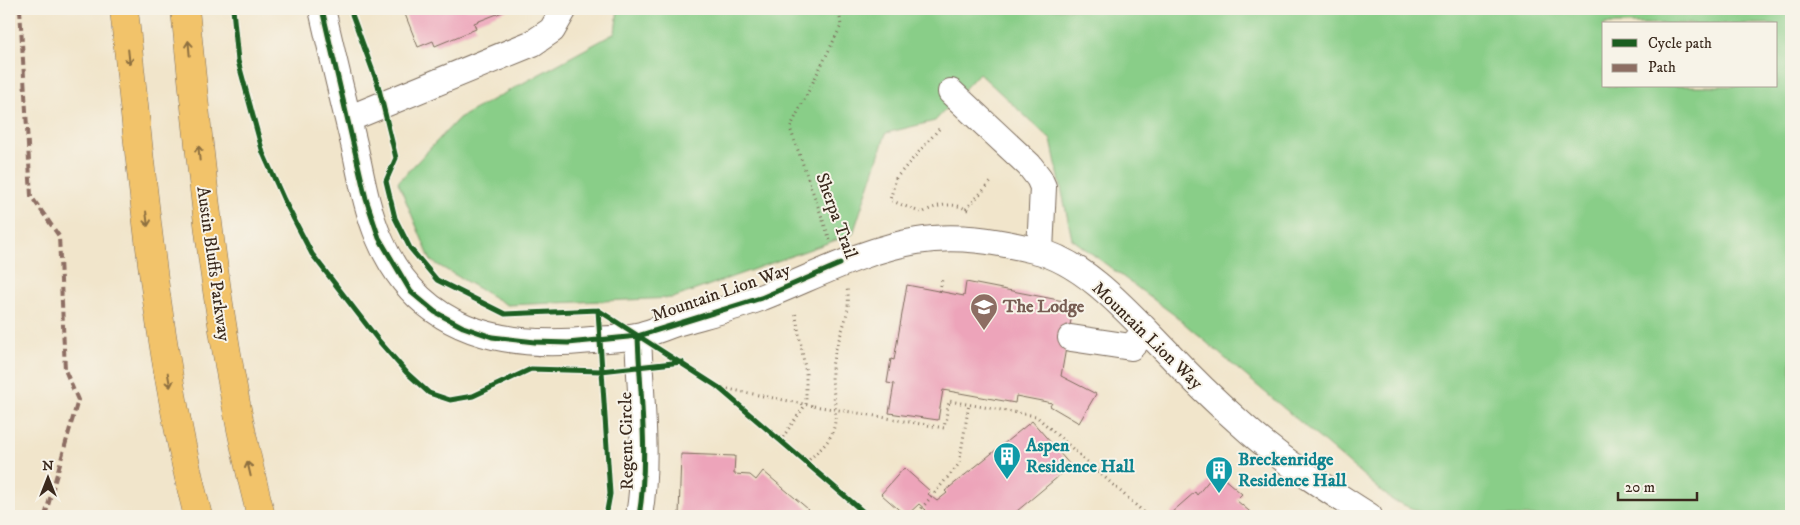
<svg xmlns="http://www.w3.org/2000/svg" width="1800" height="525" font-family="'IM FELL DW Pica',serif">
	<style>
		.green { fill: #89ce88; stroke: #627c53; fill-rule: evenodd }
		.building { fill: #eda4ba }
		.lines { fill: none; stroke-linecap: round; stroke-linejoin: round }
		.minor-casing { stroke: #7b6b5b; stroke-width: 28 }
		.major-casing { stroke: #7b6b5b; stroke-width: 29 }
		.path { stroke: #7b6b5b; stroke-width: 3; stroke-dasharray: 1 4; stroke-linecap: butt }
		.minor { stroke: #fff; stroke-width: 26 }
		.major { stroke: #f2c36a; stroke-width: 28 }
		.path-bridge { stroke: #7b6b5b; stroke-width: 3; stroke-dasharray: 1 4; stroke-linecap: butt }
		.quiet { stroke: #8d6e63; stroke-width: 4; stroke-dasharray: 8 4; stroke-linecap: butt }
		.cycleway-casing { stroke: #f7f3e8; stroke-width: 8 }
		.cycleway { stroke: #1b5e20; stroke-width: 5 }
		.oneway { stroke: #8d6f40 }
		.labels { text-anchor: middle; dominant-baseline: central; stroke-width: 4; stroke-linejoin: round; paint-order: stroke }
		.street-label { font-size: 18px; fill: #3b2a1e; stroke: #f7f3e8 }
		.education-label { font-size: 18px; font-weight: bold; fill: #785e54; stroke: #f7f3e8; text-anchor: start }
		.culture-label { font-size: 18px; font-weight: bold; fill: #0d838f; stroke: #f7f3e8; text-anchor: start }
	</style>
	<rect width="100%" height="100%" fill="#f7f3e8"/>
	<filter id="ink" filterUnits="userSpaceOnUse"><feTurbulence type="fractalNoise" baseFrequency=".02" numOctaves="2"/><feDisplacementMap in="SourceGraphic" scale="10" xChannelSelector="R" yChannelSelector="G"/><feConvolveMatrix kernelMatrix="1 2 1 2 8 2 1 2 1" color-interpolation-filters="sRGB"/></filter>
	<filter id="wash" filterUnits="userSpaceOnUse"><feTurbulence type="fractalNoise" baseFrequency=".0096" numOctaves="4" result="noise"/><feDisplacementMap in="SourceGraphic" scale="20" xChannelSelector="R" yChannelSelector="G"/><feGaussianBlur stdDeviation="1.12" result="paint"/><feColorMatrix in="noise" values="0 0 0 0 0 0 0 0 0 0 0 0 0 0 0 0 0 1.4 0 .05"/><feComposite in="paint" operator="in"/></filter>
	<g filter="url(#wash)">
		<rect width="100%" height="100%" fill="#f1e5cb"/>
		<path class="green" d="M 618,9 L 1791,9 L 1791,516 L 1430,516 L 1392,500 L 1173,314 L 1072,239 L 1051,140 L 979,73 L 935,121 L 886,133 L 853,234 L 673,298 L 507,305 L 431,261 L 398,182 L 459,118 L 615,33 ZM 1604,24 L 1776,24 L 1776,86 L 1604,86 Z"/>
		<g id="blocks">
			<path class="building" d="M 403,9 L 510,9 L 474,23 L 476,29 L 435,46 L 433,41 L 418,47 Z
				M 966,282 L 1074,303 L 1061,376 L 1096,394 L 1079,423 L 1050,406 L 1052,403 L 1016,396 L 1015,403 L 943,390 L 938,420 L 889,413 L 894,384 L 887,383 L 891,359 L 894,360 L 907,285 L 964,296 Z
				M 1032,421 L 1071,466 L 1011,516 L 924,516 L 922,514 L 926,510 L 919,504 L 906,516 L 881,494 L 904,468 L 930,491 L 928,494 L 937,501 L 947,493 L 945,491 Z
				M 681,454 L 735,456 L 734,474 L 750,475 L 756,480 L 763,471 L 808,509 L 802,516 L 679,516 Z
				M 1216,472 L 1242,494 L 1236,500 L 1255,516 L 1173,516 L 1171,513 L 1195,492 L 1197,495 Z"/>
		</g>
	</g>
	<g filter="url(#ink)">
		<use href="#blocks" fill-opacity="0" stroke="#7b6b5b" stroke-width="1"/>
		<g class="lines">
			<g class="minor-casing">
				<path id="minor" d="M 322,9 C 332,54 343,99 354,144 C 361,175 366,208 379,238 C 418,330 500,350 592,340 C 608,339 625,339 641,335 C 656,331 671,324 687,320 C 712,313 736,307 760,298 C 812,278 862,250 917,241 C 956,234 996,241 1034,250 C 1087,262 1133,318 1170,355 C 1192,379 1215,401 1240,423 C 1279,459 1325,488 1369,516
					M 951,92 L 1029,165 L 1039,178 L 1043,187 L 1040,251
					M 348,119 L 533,43 L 552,30 L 564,9
					M 638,336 C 640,395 649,457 639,516
					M 1071,338 L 1131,347 L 1146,331"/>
			</g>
			<g class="major-casing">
				<path id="major" d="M 124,9 C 142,179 156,350 198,516
					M 185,9 C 202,180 218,349 261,516"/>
			</g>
			<path class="path" d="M 939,129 L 896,178 L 890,200 L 922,213 C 937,204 955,201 971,212
				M 966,209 L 992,181
				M 830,240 L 790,128 L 841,26 L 839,9
				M 940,291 L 942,279
				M 718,387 L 814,406
				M 864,414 L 944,428 L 949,401 L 1036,416 L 1148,516
				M 780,441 L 806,404 L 806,374 L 795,311
				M 806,463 C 813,455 825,447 830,437 C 843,414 828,386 833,361 C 837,338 853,312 847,289
				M 915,516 L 959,464 L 969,404"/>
			<use href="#minor" class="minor"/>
			<use href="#major" class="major"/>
			<path class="path-bridge" d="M 814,406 L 864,414"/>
			<path class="quiet" d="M 20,9 L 31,196 L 59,236 L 65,370 L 78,400 L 45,516"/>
			<g class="cycleway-casing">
				<path id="cycleway" d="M 233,9 L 238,61 L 263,153 L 284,200 L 312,254 L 379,341 L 407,373 L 429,393 L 450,400 L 473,396 L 531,369 L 601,371 L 682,362
					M 322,9 L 366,199 L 379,238 L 411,292 L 435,312 L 463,327 L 492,337 L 535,342 L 568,343 L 638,336 L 761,298 L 840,264
					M 350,9 L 378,85 L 396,158 L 386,181 L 395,218 L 410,248 L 437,280 L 505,314 L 598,310 L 718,387 L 868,516
					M 598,310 L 610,494 L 606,516
					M 638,336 C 640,395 649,457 639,516"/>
			</g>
			<use href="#cycleway" class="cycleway"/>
		</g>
		<defs><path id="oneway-shaft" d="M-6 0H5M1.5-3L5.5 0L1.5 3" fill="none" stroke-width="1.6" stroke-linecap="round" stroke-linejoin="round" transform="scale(1.25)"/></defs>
		<g class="oneway">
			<use href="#oneway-shaft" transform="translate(189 48) rotate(-95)"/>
			<use href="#oneway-shaft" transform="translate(129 57) rotate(84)"/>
			<use href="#oneway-shaft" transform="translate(199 153) rotate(-95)"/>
			<use href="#oneway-shaft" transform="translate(147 219) rotate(83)"/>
			<use href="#oneway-shaft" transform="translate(169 380) rotate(80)"/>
			<use href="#oneway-shaft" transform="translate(249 469) rotate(-103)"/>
		</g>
	</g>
	<defs>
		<g id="university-pin" transform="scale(1.4375)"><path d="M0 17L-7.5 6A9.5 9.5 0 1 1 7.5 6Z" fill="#8d6e63" stroke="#f7f3e8"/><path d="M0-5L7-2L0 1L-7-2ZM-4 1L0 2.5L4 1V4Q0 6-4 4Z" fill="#fff"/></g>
		<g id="building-pin" transform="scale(1.4375)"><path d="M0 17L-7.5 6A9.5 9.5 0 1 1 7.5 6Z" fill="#0f9aa8" stroke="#f7f3e8"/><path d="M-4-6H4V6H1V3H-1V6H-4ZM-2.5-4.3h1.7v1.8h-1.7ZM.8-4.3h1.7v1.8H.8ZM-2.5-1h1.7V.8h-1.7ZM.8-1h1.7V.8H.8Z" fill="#fff"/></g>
	</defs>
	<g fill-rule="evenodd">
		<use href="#university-pin" x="984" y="307"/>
		<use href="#building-pin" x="1007" y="456"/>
		<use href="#building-pin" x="1219" y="470"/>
	</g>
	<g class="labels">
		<g class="street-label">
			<text transform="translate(836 216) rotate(70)">Sherpa Trail</text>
			<text transform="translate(213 264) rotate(82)">Austin Bluffs Parkway</text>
			<text transform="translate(721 293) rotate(-19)">Mountain Lion Way</text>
			<text transform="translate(1147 336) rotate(44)">Mountain Lion Way</text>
			<text transform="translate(627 441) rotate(-91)">Regent Circle</text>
		</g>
		<g class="education-label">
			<text x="1003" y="307">The Lodge</text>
		</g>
		<g class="culture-label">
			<text x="1026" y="446">Aspen<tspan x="1026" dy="21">Residence Hall</tspan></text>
			<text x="1238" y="460">Breckenridge<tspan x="1238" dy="21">Residence Hall</tspan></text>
		</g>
	</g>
	<rect width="1800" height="525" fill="none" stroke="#f7f3e8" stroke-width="30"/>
	<rect x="1602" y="22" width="175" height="65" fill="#f7f3e8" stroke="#aca397"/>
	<rect x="1612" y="39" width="25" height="8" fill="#1b5e20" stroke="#aca397"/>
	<text x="1648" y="48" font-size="15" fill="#3b2a1e">Cycle path</text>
	<rect x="1612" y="64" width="25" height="8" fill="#8d6e63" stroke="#aca397"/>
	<text x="1648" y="72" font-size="15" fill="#3b2a1e">Path</text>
	<g transform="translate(48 478)" stroke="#f7f3e8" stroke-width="4" paint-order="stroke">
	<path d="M0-4L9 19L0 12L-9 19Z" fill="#3b2a1e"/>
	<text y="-8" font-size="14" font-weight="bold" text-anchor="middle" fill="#3b2a1e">N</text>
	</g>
	<path d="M1618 492v8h79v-8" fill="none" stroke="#3b2a1e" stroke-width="2.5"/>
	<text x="1625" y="492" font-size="15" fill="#3b2a1e" stroke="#f7f3e8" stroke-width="4" paint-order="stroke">20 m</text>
</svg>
